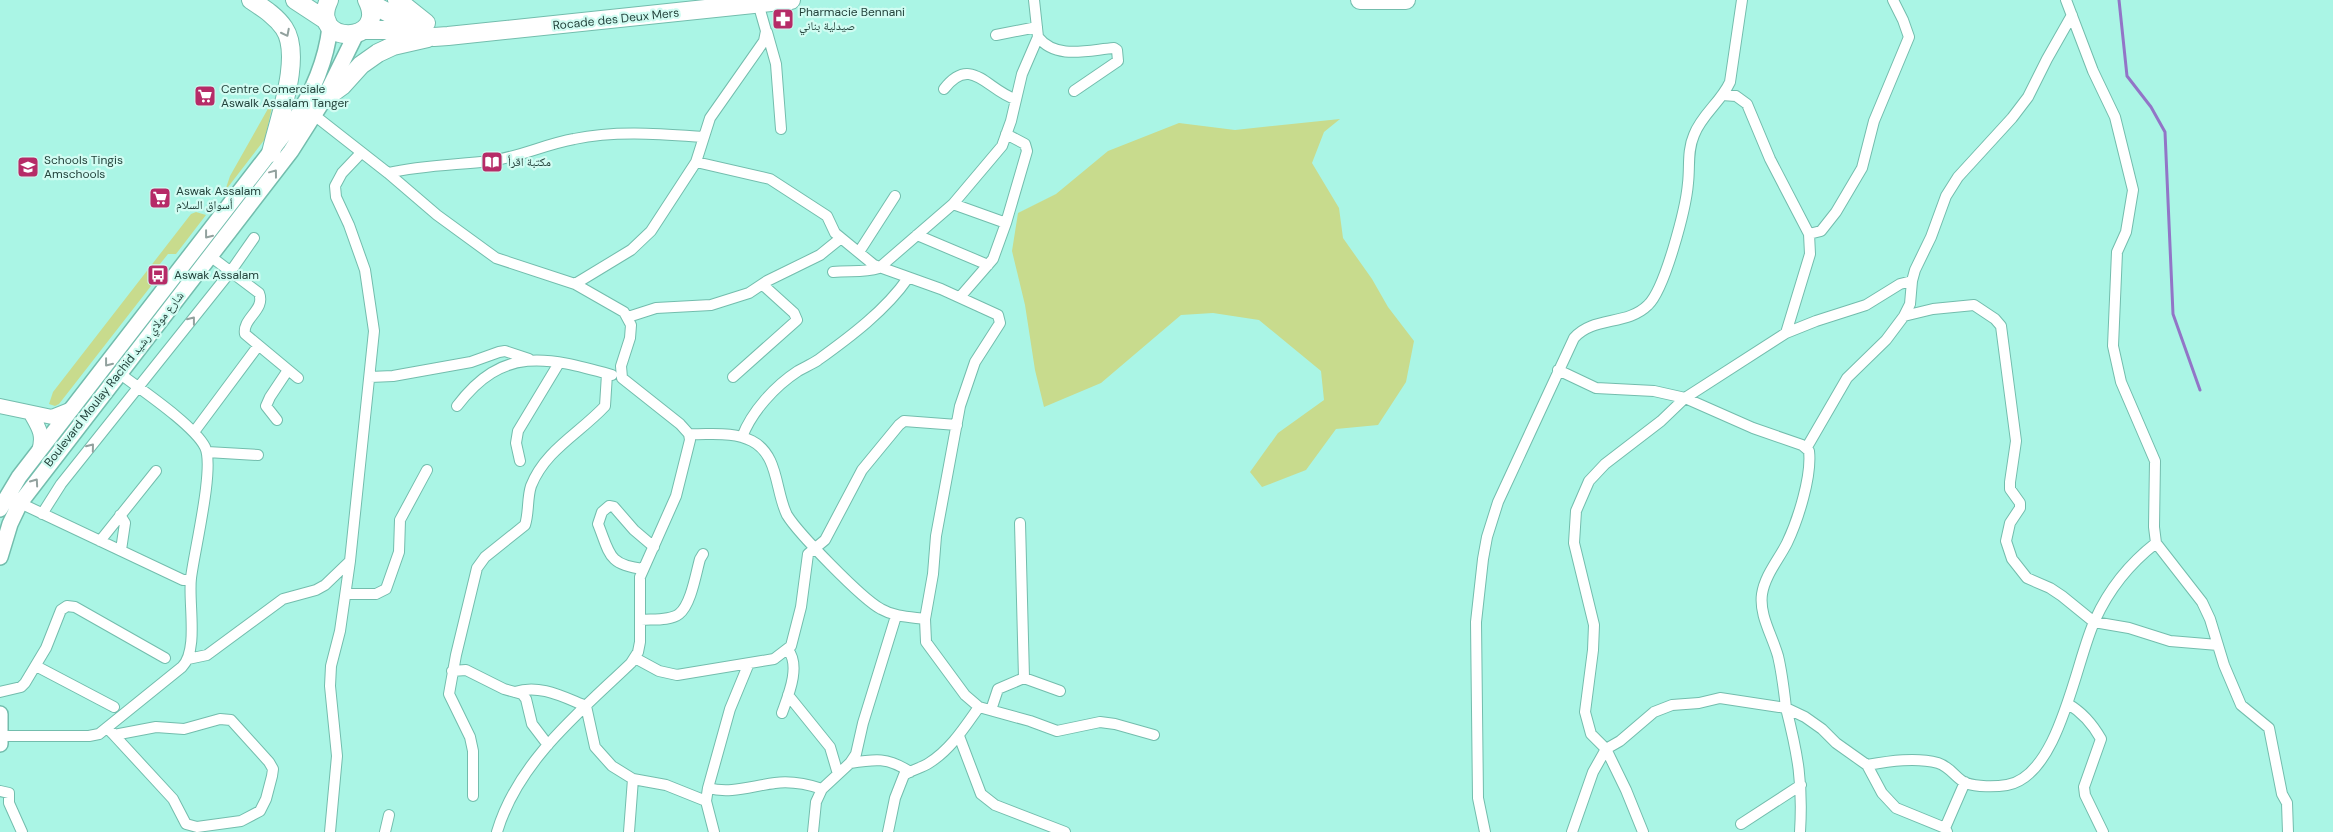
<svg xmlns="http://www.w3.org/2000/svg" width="2333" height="832" font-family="'DM Sans','Noto Naskh Arabic',sans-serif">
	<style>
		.green { fill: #c8db8d }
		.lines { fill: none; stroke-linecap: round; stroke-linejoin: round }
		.stream { stroke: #9275c7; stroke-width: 3 }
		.street-casing { stroke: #73bdad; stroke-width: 12 }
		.secondary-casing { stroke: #73bdad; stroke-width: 16 }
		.primary-casing { stroke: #73bdad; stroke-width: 18 }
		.highway-casing { stroke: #73bdad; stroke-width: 20 }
		.street { stroke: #fff; stroke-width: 10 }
		.secondary { stroke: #fff; stroke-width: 14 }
		.primary { stroke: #fff; stroke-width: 15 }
		.highway { stroke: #fff; stroke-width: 18 }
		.oneway { stroke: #92a19e }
		.labels { text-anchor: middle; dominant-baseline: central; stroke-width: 4.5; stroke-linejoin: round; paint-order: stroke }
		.poi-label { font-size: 12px; fill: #24433c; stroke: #d1fcf2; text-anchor: start }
		.street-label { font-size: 12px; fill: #24433c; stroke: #d1fcf2 }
	</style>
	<rect width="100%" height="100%" fill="#aaf5e5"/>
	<path class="green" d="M 274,98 L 265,139 L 225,191 L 230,176 Z
		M 1340,119 L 1324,132 L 1312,163 L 1339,208 L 1343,238 L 1372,279 L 1388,307 L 1414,341 L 1406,382 L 1378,425 L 1336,429 L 1306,470 L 1262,487 L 1250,472 L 1278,433 L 1324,400 L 1321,371 L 1259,320 L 1213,313 L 1181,315 L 1101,383 L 1044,407 L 1035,370 L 1025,305 L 1012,251 L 1018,213 L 1056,194 L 1108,151 L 1179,123 L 1235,130 Z
		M 196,212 L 206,215 L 176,254 L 168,254 L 148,279 L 151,286 L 59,404 L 55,406 L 49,404 L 53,392 L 191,214 Z"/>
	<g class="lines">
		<path class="stream" d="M 2119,0 L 2127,76 L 2151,107 L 2165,132 L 2173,314 L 2200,390"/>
		<g class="street-casing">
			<path id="street" d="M 2066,0 L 2093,71 L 2115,117 L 2133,190 L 2126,232 L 2117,252 L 2113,346 L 2121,382 L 2155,461 L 2154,527 L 2156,543 L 2202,602 L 2210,619 L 2224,665 L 2241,705 L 2269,728 L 2282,794 L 2287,803 L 2288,832
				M 767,32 L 776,64 L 781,129
				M 996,35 L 1037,27
				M 1038,37 C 1056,60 1088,50 1114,48 L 1117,50 L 1118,61 L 1074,91
				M 944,89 C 971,54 987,90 1015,99
				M 1722,95 L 1736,96 L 1747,104 L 1770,159 L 1809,234 L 1810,254 L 1786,333
				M 314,115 L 388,173 L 437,215 L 496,258 L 575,284 L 624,312 L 631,325 L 630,338 L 621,366 L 622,378 L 680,424 L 689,434 L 690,440 L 676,496 L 640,577 L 640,642 L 638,652 L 631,663 C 580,712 518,761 497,832
				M 696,162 L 770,179 L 827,216 L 835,233 L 874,265 L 941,289 L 998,315 L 1000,323 L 975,362 L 960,406 L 936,536 L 933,574 L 925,619 L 926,642 L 965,695 L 979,707 L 1030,721 L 1057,731 L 1100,722 L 1115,724 L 1154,735
				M 388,173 C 422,165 456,165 490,161 C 519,157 546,144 574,139 C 616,130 661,134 703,137
				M 953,204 L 1006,223
				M 1809,234 L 1821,231 L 1836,212 L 1862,168 L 1874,121 L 1909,37 L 1903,20 L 1893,0
				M 917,235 L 988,265
				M 859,252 L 895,196
				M 210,256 L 259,293 C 266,310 242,318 245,334 L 298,378
				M 833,272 C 849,270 863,273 879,268 L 953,204 L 1002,146 L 1011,121 L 1022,74 L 1038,37 L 1034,0
				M 575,284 L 631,250 L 651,231 L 696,162 L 710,118 L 764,41 L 766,31 L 758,3
				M 960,297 L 993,259 L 1006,223 L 1027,151 L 1025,144 L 1006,134
				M 1904,316 L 1933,309 L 1974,305 L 1995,319 L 2001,326 L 2016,441 L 2010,482 L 2010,489 L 2020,503 L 2020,508 L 2010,523 L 2006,541 L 2012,559 L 2027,578 L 2050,588 L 2062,596 L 2094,622 L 2129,628 L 2170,641 L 2218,645
				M 628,317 L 656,308 L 711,305 L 749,293 L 767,281 L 820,255 L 841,238
				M 1558,370 L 1596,388 L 1654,391 L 1685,398 L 1753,428 L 1802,445 L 1809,451 C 1812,476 1798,520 1787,543 C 1779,559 1765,575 1762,594 C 1759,615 1772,635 1778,656 C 1782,673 1784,690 1786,708 L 1720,698 L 1699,703 L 1672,705 L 1654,712 L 1620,741 L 1606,749 L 1626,790 L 1643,832
				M 370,377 L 393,376 L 471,362 L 499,352 L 505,351 L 529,359
				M 733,377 L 797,320 L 794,313 L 763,285
				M 457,406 C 503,345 547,357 612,375
				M 277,420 L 266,406 L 270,397 L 288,370
				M 194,432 L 258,346
				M 689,434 C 710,435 733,431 752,441 C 779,455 775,491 787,515 C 798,533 862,599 881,609 C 895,617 909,617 925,619
				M 742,437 C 752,411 775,386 798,371 C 805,367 812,364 818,360 C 850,337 886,310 908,278
				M 1807,447 L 1847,378 L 1886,340 L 1904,316 L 1910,304 L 1912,281 L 1915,270 L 1931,237 L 1946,196 L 1958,177 L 2012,118 L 2028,97 L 2047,59 L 2072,15
				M 207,452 L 258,455
				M 520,461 L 516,443 L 518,431 L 559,363
				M 20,503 L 183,580 L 190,580
				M 42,514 L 61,484 L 231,271 L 254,238
				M 120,515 L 125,523 L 121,550
				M 1020,523 L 1024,678
				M 100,541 L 156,471
				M 643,569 C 608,565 610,554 598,524 L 602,512 L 609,506 L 614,507 L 634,530 L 654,547
				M 346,594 L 376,594 L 386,589 L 399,552 L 400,520 L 427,470
				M 641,620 C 652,619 670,621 679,614 C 691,605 696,573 700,559 L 703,554
				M 635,658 L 659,671 L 677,675 L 774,659 L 791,646 L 801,607 L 808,554 L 825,540 L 862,470 L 899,425 L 904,421 L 957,425
				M 188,659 L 207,655 L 283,599 L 316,590 L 325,585 L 350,561
				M 36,666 L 114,707
				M 452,671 L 466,670 L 504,689 L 522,694 L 526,699 L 532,724 L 548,745
				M 0,692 L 21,687 L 25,683 L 46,648 L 61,610 L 67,606 L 75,607 L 165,658
				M 515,692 C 540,684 563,697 586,706 L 595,747 L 612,766 L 633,779 L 666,785 L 706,801
				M 788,695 L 830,747 L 838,774
				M 2068,704 C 2082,712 2093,725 2101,739 L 2084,787 L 2085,795 L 2103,832
				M 1786,708 L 1805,717 L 1822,729 L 1836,743 L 1867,765 L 1882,793 L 1896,808 L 1945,828 L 1947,832
				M 1786,708 C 1798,755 1803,783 1800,832
				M 991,710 L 998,689 L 1024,678 L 1060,691
				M 782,713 C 788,696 801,666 788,650
				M 108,729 L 114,735 L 173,799 L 186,824 L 197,827 L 241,821 L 260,811 L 266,799 L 272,776 L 273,769 L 269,762 L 231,720 L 220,719 L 184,729 L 156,727 L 114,735
				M 1,736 L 89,736 L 99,734 L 182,667 C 199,650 188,602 191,578 C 194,552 215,467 205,447 C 194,425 140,389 119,373
				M 959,736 L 981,794 L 995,805 L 1065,832
				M 850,763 C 875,759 888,757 910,772
				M 1867,765 C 1890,761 1916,757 1938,763 C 1951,767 1956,779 1966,783 C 1977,787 1995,787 2007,785 C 2060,776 2076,659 2095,620 C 2109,589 2129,564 2156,543
				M 708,788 C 731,794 751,786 775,783 C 790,781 807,784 822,789
				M 0,791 L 9,793 L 9,803 L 22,832
				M 473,796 L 473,751 L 470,737 L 449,694 L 456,655 L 477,568 L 485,557 L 525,525 C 529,513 527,498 531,486 C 545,450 580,433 605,406 L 607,374
				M 1741,824 L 1801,785
				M 1945,828 L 1965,782
				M 330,832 L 337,756 L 330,686 L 331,666 L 340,631 L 350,561 L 374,331 L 365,270 L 349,225 L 336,197 L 335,186 L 342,173 L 361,153
				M 385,832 L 389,815
				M 629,832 L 633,779
				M 714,832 L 706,801 L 708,788 L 730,709 L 749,663
				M 813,832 L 816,802 L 822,789 L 850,763 L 856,754 L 863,723 L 896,616
				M 888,832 L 895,798 L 904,775 C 912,770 921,768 929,763 C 951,749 964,728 979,707
				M 1485,832 L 1478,798 L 1476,622 L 1483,559 L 1487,537 L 1498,502 L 1574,338 C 1593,316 1627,326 1648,305 C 1665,289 1686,208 1688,183 C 1690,167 1687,151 1694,135 C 1702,114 1721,102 1730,82 L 1742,0
				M 1572,832 L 1593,772 L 1606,749 L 1591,734 L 1585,712 L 1593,650 L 1594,625 L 1574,543 L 1576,511 L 1589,481 L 1605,464 L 1661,421 L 1685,398 L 1786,333 L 1816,321 L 1866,305 L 1900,284 L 1912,281"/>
		</g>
		<g class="secondary-casing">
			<path id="secondary" d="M 0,406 L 52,417 L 72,409
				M 31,414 C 39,428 44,435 39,451"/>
		</g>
		<g class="primary-casing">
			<path id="primary" d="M 0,509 L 19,477 L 292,124 C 312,94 326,62 330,27
				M 0,557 L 10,524 L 20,503 L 291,151 L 324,99 L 356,34
				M 0,714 L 0,744"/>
		</g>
		<g class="highway-casing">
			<path id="highway" d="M 251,0 C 263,8 276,16 284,28 C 303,56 278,121 271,153
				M 295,0 L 327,21
				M 329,0 C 307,46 390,45 367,0
				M 397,0 L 426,23
				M 1360,0 L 1406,0
				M 368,2 L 417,28
				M 363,30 L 399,30 L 434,37 L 448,36 L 791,0
				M 324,99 L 342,86 L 361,65 L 378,53 L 393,46 L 428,38"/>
		</g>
		<use href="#street" class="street"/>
		<use href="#secondary" class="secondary"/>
		<use href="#primary" class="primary"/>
		<use href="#highway" class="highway"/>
	</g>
	<defs><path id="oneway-chevron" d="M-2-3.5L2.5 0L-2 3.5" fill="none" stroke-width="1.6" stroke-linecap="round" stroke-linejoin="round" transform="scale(1.25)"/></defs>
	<g class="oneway">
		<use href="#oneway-chevron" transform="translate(286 33) rotate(63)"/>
		<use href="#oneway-chevron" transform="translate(274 173) rotate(-53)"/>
		<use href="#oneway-chevron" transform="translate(208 235) rotate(128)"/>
		<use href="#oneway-chevron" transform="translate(192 320) rotate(-52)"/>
		<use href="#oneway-chevron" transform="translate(108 363) rotate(128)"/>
		<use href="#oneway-chevron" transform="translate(91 447) rotate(-51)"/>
		<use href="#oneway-chevron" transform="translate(35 482) rotate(-55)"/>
	</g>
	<defs>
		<g id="pharmacy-square" transform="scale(1.125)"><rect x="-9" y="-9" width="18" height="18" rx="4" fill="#b62b67" stroke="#d1fcf2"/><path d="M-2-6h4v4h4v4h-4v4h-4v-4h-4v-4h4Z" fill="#fff"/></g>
		<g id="supermarket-square" transform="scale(1.125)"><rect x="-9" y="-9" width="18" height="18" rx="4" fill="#b62b67" stroke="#d1fcf2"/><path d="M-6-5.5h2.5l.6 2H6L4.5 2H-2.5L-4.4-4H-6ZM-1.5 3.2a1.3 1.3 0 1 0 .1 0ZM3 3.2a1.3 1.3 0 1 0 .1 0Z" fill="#fff"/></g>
		<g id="library-square" transform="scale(1.125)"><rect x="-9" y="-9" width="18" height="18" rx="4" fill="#b62b67" stroke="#d1fcf2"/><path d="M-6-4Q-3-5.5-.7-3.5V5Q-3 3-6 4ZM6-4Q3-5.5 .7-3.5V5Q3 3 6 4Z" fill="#fff"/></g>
		<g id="school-square" transform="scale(1.125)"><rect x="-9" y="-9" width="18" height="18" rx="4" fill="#b62b67" stroke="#d1fcf2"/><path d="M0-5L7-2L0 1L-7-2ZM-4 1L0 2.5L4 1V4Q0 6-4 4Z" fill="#fff"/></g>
		<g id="bus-square" transform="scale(1.125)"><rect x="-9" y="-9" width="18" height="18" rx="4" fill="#b62b67" stroke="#d1fcf2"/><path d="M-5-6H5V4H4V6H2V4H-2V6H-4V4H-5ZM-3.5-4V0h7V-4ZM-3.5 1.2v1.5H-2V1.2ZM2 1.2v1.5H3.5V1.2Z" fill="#fff"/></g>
	</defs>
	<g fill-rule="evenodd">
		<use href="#pharmacy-square" x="783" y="19"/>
		<use href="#supermarket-square" x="205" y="96"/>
		<use href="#library-square" x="492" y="162"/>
		<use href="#school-square" x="28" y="167"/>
		<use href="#supermarket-square" x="160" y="198"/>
		<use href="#bus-square" x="158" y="275"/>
	</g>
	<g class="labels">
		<g class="poi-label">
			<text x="799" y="12">Pharmacie Bennani<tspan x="799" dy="14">صيدلية بناني</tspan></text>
			<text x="221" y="89">Centre Comerciale<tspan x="221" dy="14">Aswalk Assalam Tanger</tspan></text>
			<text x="44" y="160">Schools Tingis<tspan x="44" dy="14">Amschools</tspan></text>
			<text x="508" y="162">مكتبة اقرأ</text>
			<text x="176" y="191">Aswak Assalam<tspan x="176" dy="14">أسواق السلام</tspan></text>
			<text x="174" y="275">Aswak Assalam</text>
		</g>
		<g class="street-label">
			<text transform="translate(616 19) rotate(-6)">Rocade des Deux Mers</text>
			<text transform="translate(114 379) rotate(-52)">Boulevard Moulay Rachid شارع مولاي رشيد</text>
		</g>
	</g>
</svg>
